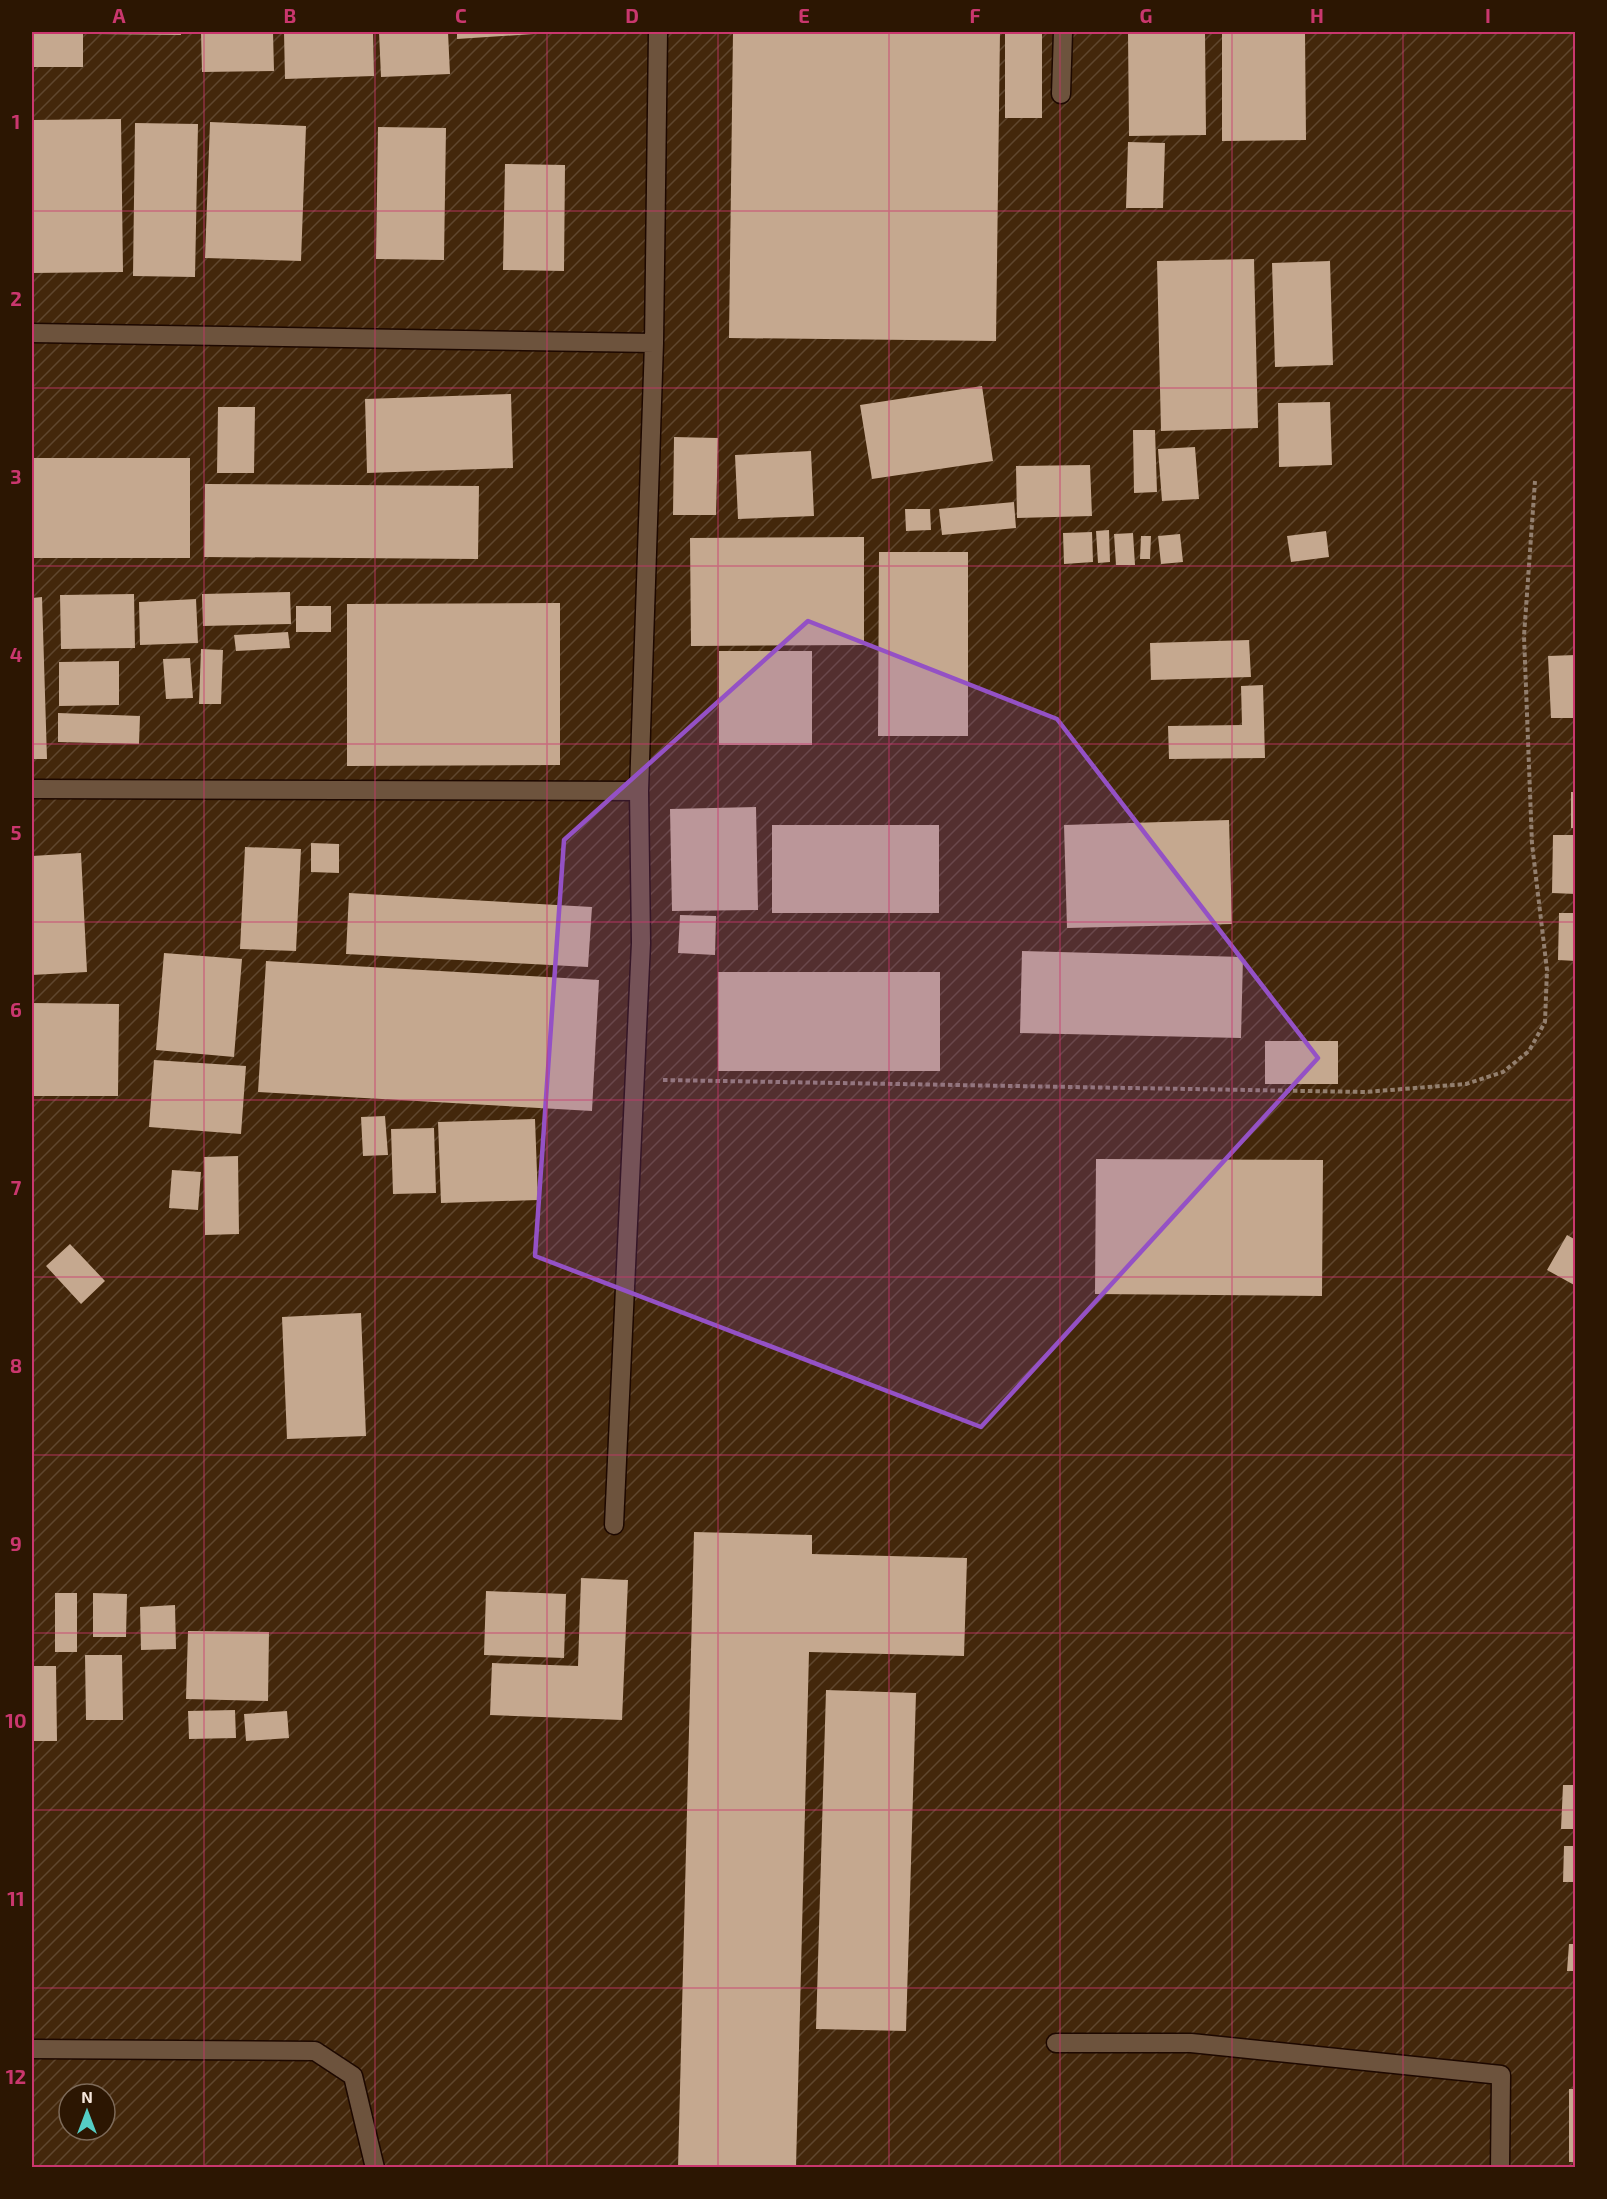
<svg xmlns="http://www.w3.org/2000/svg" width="1607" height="2199" font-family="'Exo 2',sans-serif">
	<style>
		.industrial { fill: url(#industrial-furrows); fill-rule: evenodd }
		.building { fill: #c5a88f }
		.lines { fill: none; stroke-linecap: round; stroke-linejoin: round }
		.minor-casing { stroke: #1d0800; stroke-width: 21 }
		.path { stroke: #937f6e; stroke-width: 4; stroke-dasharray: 4.5 3; stroke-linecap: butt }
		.minor { stroke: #6d533d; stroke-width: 18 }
		.marked { fill: #9451c5; fill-opacity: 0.2; stroke: #9451c5; stroke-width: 4.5; stroke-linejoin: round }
		.grid { fill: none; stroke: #ca376e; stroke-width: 1.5; stroke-opacity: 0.55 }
		.neatline { fill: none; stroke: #ca376e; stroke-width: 2 }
		.grid-label { font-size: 20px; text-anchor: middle; font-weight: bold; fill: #ca376e }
	</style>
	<defs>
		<pattern id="industrial-furrows" width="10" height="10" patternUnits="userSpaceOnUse" patternTransform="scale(1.5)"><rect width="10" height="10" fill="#43270b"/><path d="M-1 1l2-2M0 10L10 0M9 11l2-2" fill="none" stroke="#5f462e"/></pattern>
	</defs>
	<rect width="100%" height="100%" fill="#36200a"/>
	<path class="industrial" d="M 32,32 L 1575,32 L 1575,2167 L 32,2168 ZM 69,2094 L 105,2094 L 105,2130 L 69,2130 Z"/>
	<path class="building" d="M 32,32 L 83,32 L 83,67 L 32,67 Z
		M 97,32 L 181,32 L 181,35 L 97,34 Z
		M 201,32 L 273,32 L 274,71 L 202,72 Z
		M 284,32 L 373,32 L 374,76 L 285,79 Z
		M 379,32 L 448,32 L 450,74 L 381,77 Z
		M 457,32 L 549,32 L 549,33 L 457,39 Z
		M 733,32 L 1000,32 L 996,341 L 729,338 Z
		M 1005,32 L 1042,32 L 1042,118 L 1005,118 Z
		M 1128,32 L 1205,32 L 1206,135 L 1129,136 Z
		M 1222,32 L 1305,32 L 1306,140 L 1222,141 Z
		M 121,119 L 123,272 L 32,273 L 32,120 Z
		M 210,122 L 306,126 L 301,261 L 205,258 Z
		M 135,123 L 198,124 L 195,277 L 133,276 Z
		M 378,127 L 446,128 L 444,260 L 376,259 Z
		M 1128,142 L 1165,143 L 1163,208 L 1126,208 Z
		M 505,164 L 565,165 L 564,271 L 503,270 Z
		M 1254,259 L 1258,428 L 1161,431 L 1157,261 Z
		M 1330,261 L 1333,365 L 1275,367 L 1272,263 Z
		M 982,386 L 993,461 L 872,479 L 860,405 Z
		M 511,394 L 513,468 L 367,473 L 365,399 Z
		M 1330,402 L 1332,465 L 1279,467 L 1278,403 Z
		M 218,407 L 255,407 L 254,473 L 217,473 Z
		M 1133,430 L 1155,430 L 1157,492 L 1134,493 Z
		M 674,437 L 718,438 L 716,515 L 673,515 Z
		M 1195,447 L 1199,499 L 1162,501 L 1158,449 Z
		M 811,451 L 814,516 L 738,519 L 735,455 Z
		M 32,458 L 190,458 L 190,558 L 32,558 Z
		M 1090,465 L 1092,516 L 1017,518 L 1016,466 Z
		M 205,484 L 479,486 L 478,559 L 204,557 Z
		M 1014,502 L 1016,528 L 942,535 L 939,509 Z
		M 905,509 L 930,509 L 931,530 L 906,531 Z
		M 1109,530 L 1110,562 L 1098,563 L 1096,531 Z
		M 1326,531 L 1329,557 L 1291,562 L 1287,536 Z
		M 1092,532 L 1093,562 L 1064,564 L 1063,533 Z
		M 1133,533 L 1135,565 L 1116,565 L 1114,534 Z
		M 1180,534 L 1183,562 L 1161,564 L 1158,536 Z
		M 1141,536 L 1151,536 L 1150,559 L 1140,559 Z
		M 864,537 L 864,645 L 691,646 L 690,538 Z
		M 879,552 L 968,552 L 968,736 L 878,736 Z
		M 290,592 L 291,624 L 203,626 L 202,594 Z
		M 134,594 L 135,648 L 61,649 L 60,595 Z
		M 42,597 L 47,759 L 32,759 L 32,598 Z
		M 196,599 L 198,643 L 140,645 L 139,602 Z
		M 560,603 L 560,765 L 347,766 L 347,604 Z
		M 296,606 L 331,606 L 331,632 L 296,632 Z
		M 288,632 L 290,648 L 236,651 L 234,635 Z
		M 1249,640 L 1251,677 L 1151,680 L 1150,643 Z
		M 201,649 L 223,650 L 221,704 L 199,704 Z
		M 719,651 L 812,651 L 812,745 L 719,745 Z
		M 1576,655 L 1576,718 L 1551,718 L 1548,656 Z
		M 190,658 L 193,698 L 166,699 L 163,659 Z
		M 119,661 L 119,705 L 59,706 L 59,662 Z
		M 1263,685 L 1265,758 L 1169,759 L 1168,726 L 1242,725 L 1241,686 Z
		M 58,713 L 140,716 L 139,744 L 58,742 Z
		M 1571,792 L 1576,792 L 1576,828 L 1571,828 Z
		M 756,807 L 758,910 L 672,911 L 670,809 Z
		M 1229,820 L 1232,924 L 1067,928 L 1064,825 Z
		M 772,825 L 939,825 L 939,913 L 772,913 Z
		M 1553,835 L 1576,835 L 1576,894 L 1552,893 Z
		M 311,843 L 339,844 L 339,873 L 311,872 Z
		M 245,847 L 301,849 L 296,951 L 240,949 Z
		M 81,853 L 87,972 L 32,975 L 32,856 Z
		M 349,893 L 592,907 L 588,967 L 346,954 Z
		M 1559,913 L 1576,913 L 1576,961 L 1558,960 Z
		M 680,915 L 716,916 L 715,955 L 678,953 Z
		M 1022,951 L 1243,957 L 1241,1038 L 1020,1033 Z
		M 164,953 L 242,959 L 234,1057 L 156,1050 Z
		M 266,961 L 599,980 L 592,1111 L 258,1092 Z
		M 718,972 L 940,972 L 940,1071 L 718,1071 Z
		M 32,1003 L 119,1004 L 118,1096 L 32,1096 Z
		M 1265,1041 L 1338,1041 L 1338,1084 L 1265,1084 Z
		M 154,1060 L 246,1066 L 241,1134 L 149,1127 Z
		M 385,1116 L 388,1155 L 363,1156 L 361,1117 Z
		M 535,1119 L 538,1200 L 441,1203 L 438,1122 Z
		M 434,1128 L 436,1193 L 393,1194 L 391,1129 Z
		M 238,1156 L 239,1234 L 205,1235 L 204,1157 Z
		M 1096,1159 L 1323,1160 L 1322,1296 L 1095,1294 Z
		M 172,1170 L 201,1172 L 198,1210 L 169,1208 Z
		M 1567,1235 L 1576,1240 L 1576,1286 L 1547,1270 Z
		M 70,1244 L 105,1281 L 81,1304 L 46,1266 Z
		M 361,1313 L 366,1436 L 287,1439 L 282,1317 Z
		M 694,1532 L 812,1535 L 812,1554 L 967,1558 L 964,1656 L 809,1652 L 796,2168 L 678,2168 Z
		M 581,1578 L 628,1580 L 622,1720 L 490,1715 L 492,1663 L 578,1666 Z
		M 486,1591 L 566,1594 L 564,1658 L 484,1655 Z
		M 55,1593 L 77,1593 L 77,1652 L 55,1652 Z
		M 93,1593 L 127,1594 L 126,1637 L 93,1637 Z
		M 175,1605 L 176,1649 L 141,1650 L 140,1607 Z
		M 188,1631 L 269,1632 L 268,1701 L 186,1699 Z
		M 85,1655 L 122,1655 L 123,1720 L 86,1720 Z
		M 32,1666 L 56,1666 L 57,1741 L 32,1741 Z
		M 826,1690 L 916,1693 L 906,2031 L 816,2029 Z
		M 235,1710 L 236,1738 L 189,1739 L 188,1711 Z
		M 287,1711 L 289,1738 L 246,1741 L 244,1714 Z
		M 1563,1785 L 1576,1785 L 1576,1829 L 1561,1829 Z
		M 1564,1846 L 1576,1846 L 1576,1882 L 1563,1882 Z
		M 1569,1944 L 1576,1944 L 1576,1971 L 1567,1971 Z
		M 1569,2089 L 1576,2089 L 1576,2162 L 1569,2162 Z"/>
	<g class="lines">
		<g class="minor-casing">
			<path id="minor" d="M 1061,94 L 1063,32
				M 32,333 L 654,343
				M 32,789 L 639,791
				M 614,1525 L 641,943 L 639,791 L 654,343 L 658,32
				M 1056,2043 L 1191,2043 L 1501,2075 L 1500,2168
				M 32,2049 L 315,2051 L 353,2076 L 375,2168"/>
		</g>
		<path class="path" d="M 663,1080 L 1365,1092 L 1466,1084 L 1503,1072 L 1529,1051 L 1545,1022 L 1547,970 L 1532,844 L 1524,636 L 1535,481"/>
		<use href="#minor" class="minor"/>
	</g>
	<path class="marked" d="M 808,621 L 1057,719 L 1318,1058 L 981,1427 L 535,1256 L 564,840 Z"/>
	<path class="grid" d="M 204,32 L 204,2168M 375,32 L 375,2168M 547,32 L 547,2168M 718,32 L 718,2168M 889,32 L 889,2168M 1060,32 L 1060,2168M 1232,32 L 1232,2168M 1403,32 L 1403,2168M 32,211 L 1576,211M 32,388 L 1576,388M 32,566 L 1576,566M 32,744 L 1576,744M 32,922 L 1576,922M 32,1100 L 1576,1100M 32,1277 L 1576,1277M 32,1455 L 1576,1455M 32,1633 L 1576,1633M 32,1810 L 1576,1810M 32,1988 L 1576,1988"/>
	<rect width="1607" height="2199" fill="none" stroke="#2c1602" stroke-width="66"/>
	<g transform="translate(87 2112)"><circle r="28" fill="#2c1602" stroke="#7d6a59" stroke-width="1.5"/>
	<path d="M0-4.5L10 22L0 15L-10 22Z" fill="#55cec5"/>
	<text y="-9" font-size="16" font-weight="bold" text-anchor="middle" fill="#f7e7db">N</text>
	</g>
	<rect x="33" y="33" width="1541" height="2133" class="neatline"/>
	<g class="grid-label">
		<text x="119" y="23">A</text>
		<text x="290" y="23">B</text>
		<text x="461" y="23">C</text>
		<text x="632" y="23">D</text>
		<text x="804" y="23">E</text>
		<text x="975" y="23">F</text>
		<text x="1146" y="23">G</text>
		<text x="1317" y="23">H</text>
		<text x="1488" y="23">I</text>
		<text x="16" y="129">1</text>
		<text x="16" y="306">2</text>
		<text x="16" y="484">3</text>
		<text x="16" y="662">4</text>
		<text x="16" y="840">5</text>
		<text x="16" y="1017">6</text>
		<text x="16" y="1195">7</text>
		<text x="16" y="1373">8</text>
		<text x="16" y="1551">9</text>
		<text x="16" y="1728">10</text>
		<text x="16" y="1906">11</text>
		<text x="16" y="2084">12</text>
	</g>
</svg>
